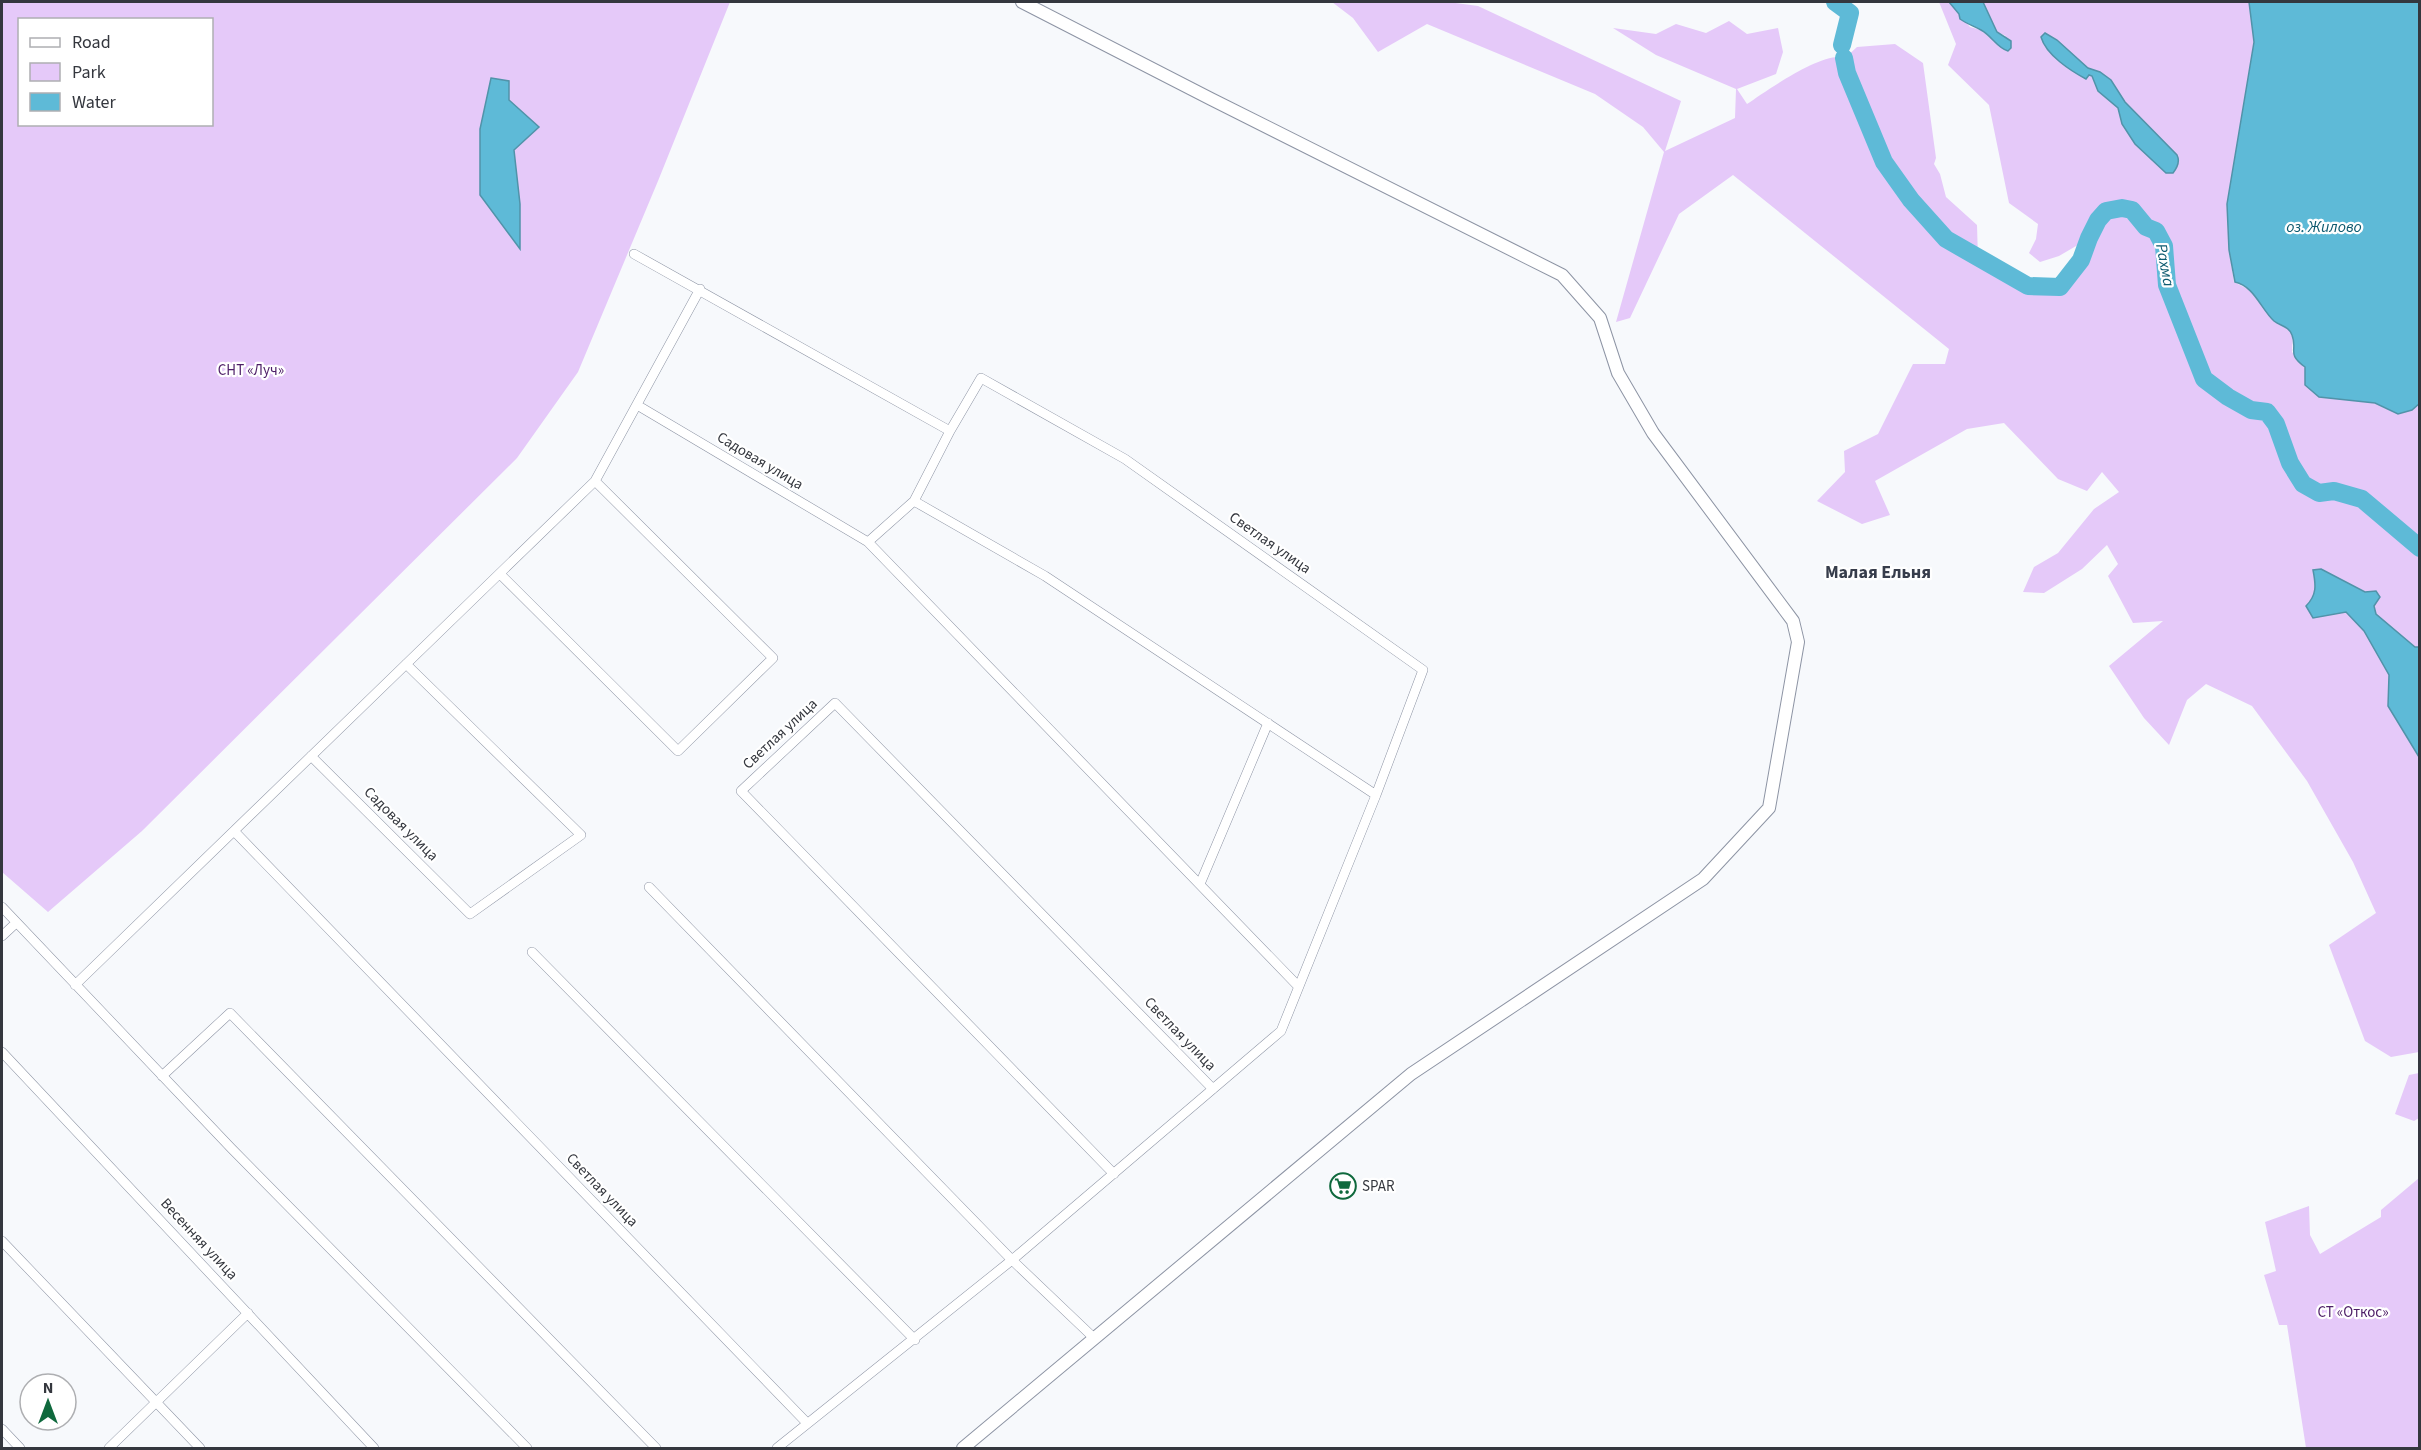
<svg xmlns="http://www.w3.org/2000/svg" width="2421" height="1450" font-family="'Source Sans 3',sans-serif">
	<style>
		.green { fill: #e5c9f9; fill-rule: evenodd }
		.water { fill: #5ebad7; stroke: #5193a9; stroke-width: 1.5 }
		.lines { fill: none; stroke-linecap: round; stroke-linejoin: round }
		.river { stroke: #5ebad7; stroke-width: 18 }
		.minor-casing { stroke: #8d94a4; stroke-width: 10 }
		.tertiary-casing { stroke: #8d94a4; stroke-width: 14 }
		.minor { stroke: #fff; stroke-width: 9 }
		.tertiary { stroke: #fff; stroke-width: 12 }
		.labels { text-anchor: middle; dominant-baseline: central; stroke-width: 4.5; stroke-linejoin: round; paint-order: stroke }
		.park-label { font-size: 15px; fill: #4d1e67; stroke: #fff }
		.street-label { font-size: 15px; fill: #34373e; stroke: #fff }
		.poi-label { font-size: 15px; fill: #34373e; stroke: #fff; text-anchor: start }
		.water-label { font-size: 16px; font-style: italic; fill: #0d5a6f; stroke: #fff }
		.quarter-label { font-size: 18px; font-weight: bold; fill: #373d4b; stroke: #fff }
	</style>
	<rect width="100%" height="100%" fill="#f7f9fc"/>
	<path class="green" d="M 2,2 L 730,2 L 658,181 L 578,372 L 517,458 L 142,831 L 48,912 L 2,872 ZM 20,20 L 212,20 L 212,124 L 20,124 Z
		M 1332,2 L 1448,2 L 1478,6 L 1681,101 L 1665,151 L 1735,118 L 1736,89 L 1656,55 L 1613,28 L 1656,34 L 1676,24 L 1706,33 L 1729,21 L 1747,34 L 1778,28 L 1783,52 L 1776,74 L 1737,89 L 1747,104 C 1766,91 1824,50 1845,58 L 1857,47 L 1895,44 L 1923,63 L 1936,158 L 1934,164 L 1940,174 L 1946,197 L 1977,225 L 1978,259 L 2028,286 L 2059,287 L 2081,260 L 2088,239 L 2059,256 L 2040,262 L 2029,253 L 2036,239 L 2038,224 L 2009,203 L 1989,105 L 1948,65 L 1956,44 L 1939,2 L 1949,2 L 1970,27 L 1981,30 L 1990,38 L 2006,36 L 1997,32 L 1981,2 L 2249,2 L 2254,42 L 2227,204 L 2229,250 L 2234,282 L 2250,290 L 2275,322 L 2287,327 L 2293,335 L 2292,352 L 2305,367 L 2305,385 L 2319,397 L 2375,403 L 2386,409 L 2412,410 L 2419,403 L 2419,1052 L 2391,1057 L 2365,1041 L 2329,945 L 2376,913 L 2353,862 L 2307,781 L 2252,706 L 2206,684 L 2187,700 L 2169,745 L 2144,718 L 2109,666 L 2163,621 L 2133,623 L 2108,576 L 2118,564 L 2107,545 L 2082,569 L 2044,593 L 2023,592 L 2034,567 L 2058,553 L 2094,509 L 2119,492 L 2102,472 L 2087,491 L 2058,479 L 2004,423 L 1967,429 L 1875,481 L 1890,515 L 1862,524 L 1817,501 L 1845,472 L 1844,451 L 1878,434 L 1913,364 L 1945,364 L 1949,349 L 1733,175 L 1679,214 L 1630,318 L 1616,322 L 1664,152 L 1643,127 L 1595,94 L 1427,24 L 1378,52 L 1353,18 Z
		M 2419,1073 L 2419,1118 L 2414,1121 L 2395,1114 L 2409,1075 Z
		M 2419,1178 L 2419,1448 L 2306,1448 L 2287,1325 L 2279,1325 L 2264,1275 L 2276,1271 L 2265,1222 L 2309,1206 L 2310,1235 L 2320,1254 L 2381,1217 L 2381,1210 Z"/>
	<path class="water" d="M 1949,2 L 1983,2 L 1997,32 L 2011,41 L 2011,48 L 2008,51 C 1997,48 1992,36 1981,30 C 1974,26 1967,24 1960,19 L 1959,14 Z
		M 2249,2 L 2419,2 L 2420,403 L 2412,410 L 2398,414 L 2375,403 L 2319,397 L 2305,385 L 2305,367 C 2286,353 2298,351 2292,335 C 2289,326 2280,326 2274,321 C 2261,309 2254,286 2235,282 L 2229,250 L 2227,204 L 2254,42 Z
		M 2045,33 L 2057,40 L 2088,68 L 2100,72 L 2111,80 L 2125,102 L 2177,155 C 2180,161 2177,168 2173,173 L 2166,173 L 2135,144 L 2122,124 L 2118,108 L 2098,91 L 2092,76 L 2089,75 L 2086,79 C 2071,71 2046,55 2041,37 Z
		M 491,78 L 509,81 L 509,100 L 539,127 L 514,150 L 520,204 L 520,249 L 480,195 L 480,129 Z
		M 2321,569 L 2365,592 L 2376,591 L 2380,597 L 2374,606 L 2376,614 L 2415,647 L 2419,647 L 2419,757 L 2388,706 L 2389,675 L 2364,631 L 2346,612 L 2313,618 L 2306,606 C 2317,595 2316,585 2313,570 Z"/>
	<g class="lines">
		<path class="river" d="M 1835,2 L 1850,13 L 1842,45
			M 1844,58 L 1847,73 L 1884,162 L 1911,200 L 1946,239 L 2028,286 L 2060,287 L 2081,260 L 2089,238 L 2098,220 L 2106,211 L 2122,208 L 2132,210 L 2146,227 L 2156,231 L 2164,246 L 2167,285 L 2204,379 L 2228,397 L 2251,410 L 2267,412 L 2276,424 L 2290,463 L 2303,484 L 2319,493 L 2334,491 L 2362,499 L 2420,548"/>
		<g class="minor-casing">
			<path id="minor" d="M 634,254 L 950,431
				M 637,405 L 868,542 L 1298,986
				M 914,501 L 1045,576 L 1376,795
				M 500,574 L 678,751 L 773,658 L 595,481
				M 311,756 L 470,914 L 581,835 L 406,664
				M 234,831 L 807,1423
				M 1200,884 L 1268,723
				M 649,887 L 1012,1260 L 1094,1338
				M 2,907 L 231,1148 L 527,1448
				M 2,936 L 16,923
				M 532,952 L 915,1340
				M 75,985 L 595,481 L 700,289
				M 2,1052 L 374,1448
				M 162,1076 L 230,1013 L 656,1448
				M 1114,1174 L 741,791 L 835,703 L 1213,1089
				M 2,1241 L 200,1448
				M 2,1429 L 20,1448
				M 109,1448 L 248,1313
				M 777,1448 L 1012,1260 L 1281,1031 L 1376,795 L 1423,670 L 1125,459 L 981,378 L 950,431 L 914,501 L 868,542"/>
		</g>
		<g class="tertiary-casing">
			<path id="tertiary" d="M 963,1448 L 1411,1074 L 1703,879 L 1769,808 L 1798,642 L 1793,621 L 1653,433 L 1618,373 L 1600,318 L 1562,275 L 1211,99 L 1022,2"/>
		</g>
		<use href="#minor" class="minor"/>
		<use href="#tertiary" class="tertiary"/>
	</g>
	<defs>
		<g id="supermarket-ring" transform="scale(1.35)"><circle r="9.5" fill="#fff" stroke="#0f693d" stroke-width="1.5"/><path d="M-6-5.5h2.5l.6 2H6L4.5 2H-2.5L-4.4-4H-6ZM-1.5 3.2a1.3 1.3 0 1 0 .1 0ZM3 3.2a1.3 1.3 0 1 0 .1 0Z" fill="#0f693d"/></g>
	</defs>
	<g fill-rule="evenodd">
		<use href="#supermarket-ring" x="1343" y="1186"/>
	</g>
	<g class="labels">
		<g class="park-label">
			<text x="251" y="370">СНТ «Луч»</text>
			<text x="2353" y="1312">СТ «Откос»</text>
		</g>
		<g class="street-label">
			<text transform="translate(760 461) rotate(31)">Садовая улица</text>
			<text transform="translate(1270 543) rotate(35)">Светлая улица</text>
			<text transform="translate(780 734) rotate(-43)">Светлая улица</text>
			<text transform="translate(401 824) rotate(45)">Садовая улица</text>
			<text transform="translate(1180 1034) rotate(46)">Светлая улица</text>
			<text transform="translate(602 1190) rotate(46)">Светлая улица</text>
			<text transform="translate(199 1239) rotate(47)">Весенняя улица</text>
		</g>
		<g class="poi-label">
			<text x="1362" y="1186">SPAR</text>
		</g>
		<g class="water-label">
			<text x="2324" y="227">оз. Жилово</text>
			<text transform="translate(2165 265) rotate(79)">Рахма</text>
		</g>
		<g class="quarter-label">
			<text x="1878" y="572">Малая Ельня</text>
		</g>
	</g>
	<rect width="2421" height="1450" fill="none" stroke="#34373e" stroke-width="6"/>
	<rect x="18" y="18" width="195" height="108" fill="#ffffff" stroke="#aeafb2" stroke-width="1.5"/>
	<rect x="30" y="38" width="30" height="9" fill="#ffffff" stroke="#aeafb2" stroke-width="1.5"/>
	<text x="72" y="48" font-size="18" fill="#34373e">Road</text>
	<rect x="30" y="63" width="30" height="18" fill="#e5c9f9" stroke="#aeafb2" stroke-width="1.5"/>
	<text x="72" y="78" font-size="18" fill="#34373e">Park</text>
	<rect x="30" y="93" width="30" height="18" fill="#5ebad7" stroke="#aeafb2" stroke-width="1.5"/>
	<text x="72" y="108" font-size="18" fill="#34373e">Water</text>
	<g transform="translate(48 1402)"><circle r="28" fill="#ffffff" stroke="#aeafb2" stroke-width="1.5"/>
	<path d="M0-4.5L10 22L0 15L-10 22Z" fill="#0f693d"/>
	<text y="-9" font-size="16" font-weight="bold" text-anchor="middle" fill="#34373e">N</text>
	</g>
</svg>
